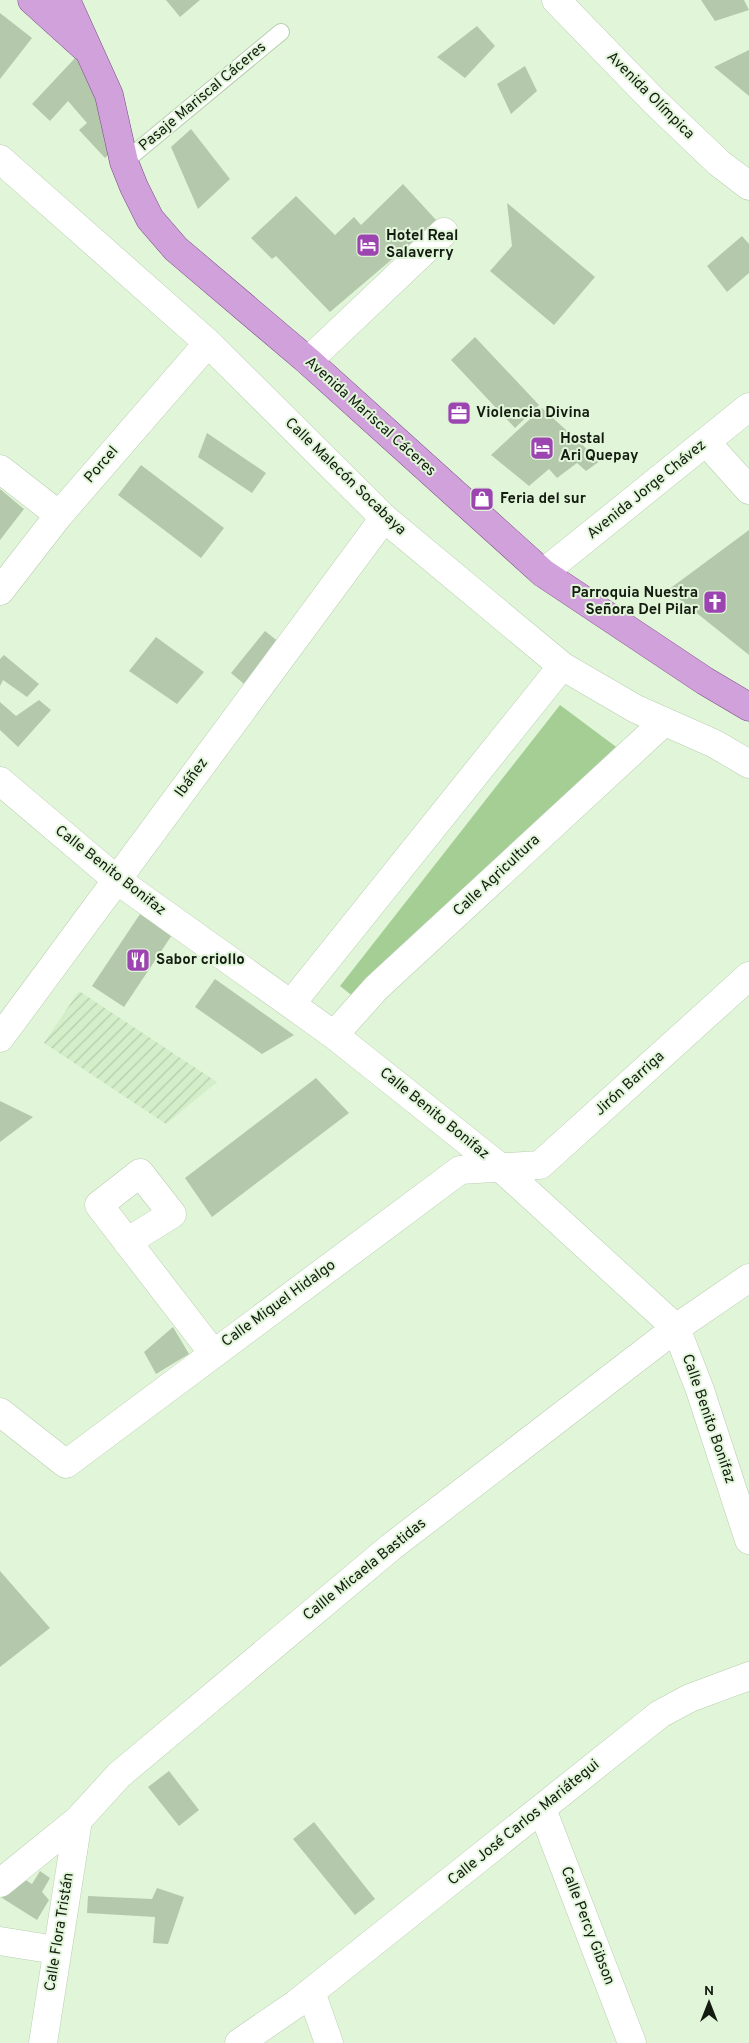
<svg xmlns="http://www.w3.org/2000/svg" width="749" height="2043" font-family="Overpass,sans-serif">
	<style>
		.industrial { fill: url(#industrial-furrows) }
		.park { fill: #a5ce95 }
		.building { fill: #b4c9ac }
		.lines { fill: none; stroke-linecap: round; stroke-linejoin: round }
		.lane-casing { stroke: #b9ceb1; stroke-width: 18 }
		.street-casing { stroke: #b9ceb1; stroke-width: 29 }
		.secondary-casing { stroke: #b9ceb1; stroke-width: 29 }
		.primary-casing { stroke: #7b4a85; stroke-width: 29 }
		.lane { stroke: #fff; stroke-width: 16 }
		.street { stroke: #fff; stroke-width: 28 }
		.secondary { stroke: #fff; stroke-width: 28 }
		.primary { stroke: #d1a1dc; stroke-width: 28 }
		.labels { text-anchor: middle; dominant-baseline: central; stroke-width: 4; stroke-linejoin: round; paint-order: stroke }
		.street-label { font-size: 15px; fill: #141b11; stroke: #e1f6d9 }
		.poi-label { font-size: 15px; font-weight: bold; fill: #141b11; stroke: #e1f6d9; text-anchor: start }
	</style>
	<defs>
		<pattern id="industrial-furrows" width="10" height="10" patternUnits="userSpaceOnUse" patternTransform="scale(1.25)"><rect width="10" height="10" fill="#d3eec9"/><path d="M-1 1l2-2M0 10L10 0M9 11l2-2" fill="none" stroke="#b4ccac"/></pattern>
	</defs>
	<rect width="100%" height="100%" fill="#e1f6d9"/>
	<path class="industrial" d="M 79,991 L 217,1082 L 166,1124 L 44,1043 Z"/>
	<path class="park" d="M 560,705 L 623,752 L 355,998 L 340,986 Z"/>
	<path class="building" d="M 166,0 L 200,0 L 180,17 Z
		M 701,0 L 744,0 L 749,10 L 715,21 Z
		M 0,13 L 32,38 L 0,79 Z
		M 477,26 L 495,46 L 465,78 L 437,57 Z
		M 749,50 L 749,96 L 714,67 Z
		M 76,57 L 101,110 L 113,150 L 105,158 L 79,130 L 87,123 L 68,101 L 50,121 L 32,104 Z
		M 525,66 L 537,91 L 511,114 L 497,84 Z
		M 191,129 L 230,179 L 198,209 L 171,147 Z
		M 403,184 L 437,221 L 330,312 L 276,256 L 272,259 L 251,238 L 296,196 L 335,235 L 354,217 L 361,225 Z
		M 507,203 L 595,277 L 554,325 L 490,271 L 512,246 Z
		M 742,236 L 749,244 L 749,273 L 727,292 L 707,266 Z
		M 475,337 L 539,405 L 515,428 L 451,360 Z
		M 542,408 L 600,461 L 586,471 L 577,463 L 557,478 L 549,469 L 529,486 L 491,455 Z
		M 207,433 L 266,473 L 252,493 L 198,457 Z
		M 141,465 L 224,528 L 201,558 L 118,495 Z
		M 0,489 L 24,509 L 0,540 Z
		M 749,530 L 749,655 L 668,590 Z
		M 265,631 L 284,646 L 250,689 L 231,673 Z
		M 156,637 L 204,672 L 177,704 L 129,671 Z
		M 4,655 L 39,684 L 27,697 L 3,680 L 0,686 L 0,659 Z
		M 39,700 L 51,710 L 18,747 L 0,730 L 0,702 L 16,716 Z
		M 140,914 L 172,935 L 124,1007 L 92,986 Z
		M 215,979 L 294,1035 L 262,1054 L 195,1007 Z
		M 316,1078 L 349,1113 L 212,1217 L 185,1178 Z
		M 0,1101 L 33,1117 L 0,1142 Z
		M 173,1327 L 189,1354 L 156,1374 L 144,1352 Z
		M 0,1571 L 50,1628 L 0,1667 Z
		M 169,1771 L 199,1810 L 179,1826 L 148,1787 Z
		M 314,1822 L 375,1899 L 355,1915 L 293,1839 Z
		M 40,1871 L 50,1878 L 42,1892 L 49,1900 L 37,1920 L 2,1898 L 16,1874 L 32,1884 Z
		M 157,1888 L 184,1897 L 168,1944 L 153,1943 L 155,1917 L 87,1913 L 88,1896 L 152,1899 Z"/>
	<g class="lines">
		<g class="lane-casing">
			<path id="lane" d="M 124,162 L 281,32"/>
		</g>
		<g class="street-casing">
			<path id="street" d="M 556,0 L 654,101 L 719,163 L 749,186
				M 0,159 L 208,343 L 384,518 L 562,666 L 636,709 L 715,744 L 749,764
				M 308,361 L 444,232
				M 706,442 L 749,490
				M 0,469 L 59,515
				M 0,591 L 59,515 L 208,343
				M 0,781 L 117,880 L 334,1035 L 501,1168 L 676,1328 L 700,1390 L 749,1540
				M 291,1004 L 562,666
				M 334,1035 L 376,988 L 664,722
				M 0,1038 L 384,518
				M 127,1242 L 172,1214 L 140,1173 L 99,1205 L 213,1353
				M 0,1412 L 66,1464 L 460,1170 L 540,1165 L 749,976
				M 542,1809 L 632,2043
				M 0,1883 L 78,1820 L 119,1775 L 391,1547 L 676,1328 L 749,1278
				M 0,1941 L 56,1950
				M 311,1992 L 329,2043
				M 43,2043 L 78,1820
				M 239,2043 L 296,2004 L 660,1714 L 690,1698 L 749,1676"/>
		</g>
		<g class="secondary-casing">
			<path id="secondary" d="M 543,573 L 749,407"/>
		</g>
		<g class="primary-casing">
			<path id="primary" d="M 32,0 L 84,47
				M 66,0 L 109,95 L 124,162 L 134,187 L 150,219 L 176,249 L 308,361 L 543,573 L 705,681 L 749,707"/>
		</g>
		<use href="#lane" class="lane"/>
		<use href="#street" class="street"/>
		<use href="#secondary" class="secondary"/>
		<use href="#primary" class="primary"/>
	</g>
	<defs>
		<g id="hotel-square" transform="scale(1.25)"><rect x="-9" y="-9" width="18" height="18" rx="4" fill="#9c44b0" stroke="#e1f6d9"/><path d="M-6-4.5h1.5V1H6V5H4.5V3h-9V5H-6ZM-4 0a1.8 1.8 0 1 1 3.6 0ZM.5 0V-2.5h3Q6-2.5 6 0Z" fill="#fff"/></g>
		<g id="office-square" transform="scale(1.25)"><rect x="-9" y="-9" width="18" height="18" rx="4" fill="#9c44b0" stroke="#e1f6d9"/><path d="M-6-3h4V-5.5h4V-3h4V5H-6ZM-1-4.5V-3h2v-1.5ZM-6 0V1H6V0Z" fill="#fff"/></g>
		<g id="shop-square" transform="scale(1.25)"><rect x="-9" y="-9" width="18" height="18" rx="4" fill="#9c44b0" stroke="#e1f6d9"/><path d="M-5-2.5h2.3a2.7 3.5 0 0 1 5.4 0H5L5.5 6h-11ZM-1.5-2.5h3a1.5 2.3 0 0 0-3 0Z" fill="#fff"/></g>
		<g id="church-square" transform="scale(1.25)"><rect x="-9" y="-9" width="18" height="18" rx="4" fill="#9c44b0" stroke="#e1f6d9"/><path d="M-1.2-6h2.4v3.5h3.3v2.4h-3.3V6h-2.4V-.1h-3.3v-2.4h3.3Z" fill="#fff"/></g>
		<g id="restaurant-square" transform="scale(1.25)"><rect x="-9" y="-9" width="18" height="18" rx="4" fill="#9c44b0" stroke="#e1f6d9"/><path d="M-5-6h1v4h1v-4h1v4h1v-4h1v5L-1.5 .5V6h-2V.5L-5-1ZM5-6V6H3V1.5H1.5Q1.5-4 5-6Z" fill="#fff"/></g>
	</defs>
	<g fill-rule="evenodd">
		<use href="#hotel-square" x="368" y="245"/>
		<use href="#office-square" x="459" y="413"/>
		<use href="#hotel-square" x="542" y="448"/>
		<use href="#shop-square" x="482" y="499"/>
		<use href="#church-square" x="715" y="602"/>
		<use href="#restaurant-square" x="138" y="960"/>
	</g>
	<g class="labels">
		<g class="street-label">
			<text transform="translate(650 96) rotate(45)">Avenida Olímpica</text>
			<text transform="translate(203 97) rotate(-40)">Pasaje Mariscal Cáceres</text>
			<text transform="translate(370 417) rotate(42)">Avenida Mariscal Cáceres</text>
			<text transform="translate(102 465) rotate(-49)">Porcel</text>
			<text transform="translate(345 477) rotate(44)">Calle Malecón Socabaya</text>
			<text transform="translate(647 490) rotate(-39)">Avenida Jorge Chávez</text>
			<text transform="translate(192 778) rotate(-54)">Ibáñez</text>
			<text transform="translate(110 871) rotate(38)">Calle Benito Bonifaz</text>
			<text transform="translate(497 876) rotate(-43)">Calle Agricultura</text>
			<text transform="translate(630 1084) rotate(-42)">Jirón Barriga</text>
			<text transform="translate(434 1114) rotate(39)">Calle Benito Bonifaz</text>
			<text transform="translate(279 1304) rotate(-36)">Calle Miguel Hidalgo</text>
			<text transform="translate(708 1419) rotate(71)">Calle Benito Bonifaz</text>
			<text transform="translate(365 1570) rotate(-39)">Callle Micaela Bastidas</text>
			<text transform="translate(524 1823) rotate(-39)">Calle José Carlos Mariátegui</text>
			<text transform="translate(587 1926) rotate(69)">Calle Percy Gibson</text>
			<text transform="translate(60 1932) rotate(-81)">Calle Flora Tristán</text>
		</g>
		<g class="poi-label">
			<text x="386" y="236">Hotel Real<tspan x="386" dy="17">Salaverry</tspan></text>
			<text x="476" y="413">Violencia Divina</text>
			<text x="560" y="439">Hostal<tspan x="560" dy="17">Ari Quepay</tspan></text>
			<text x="500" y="499">Feria del sur</text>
			<text x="698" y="593" text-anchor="end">Parroquia Nuestra<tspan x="698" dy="17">Señora Del Pilar</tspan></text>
			<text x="156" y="960">Sabor criollo</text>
		</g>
	</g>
	<g transform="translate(709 2003)" stroke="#e1f6d9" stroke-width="4" paint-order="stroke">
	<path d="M0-4L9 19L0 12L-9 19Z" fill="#141b11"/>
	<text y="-8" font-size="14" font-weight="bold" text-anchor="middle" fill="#141b11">N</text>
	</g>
</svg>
